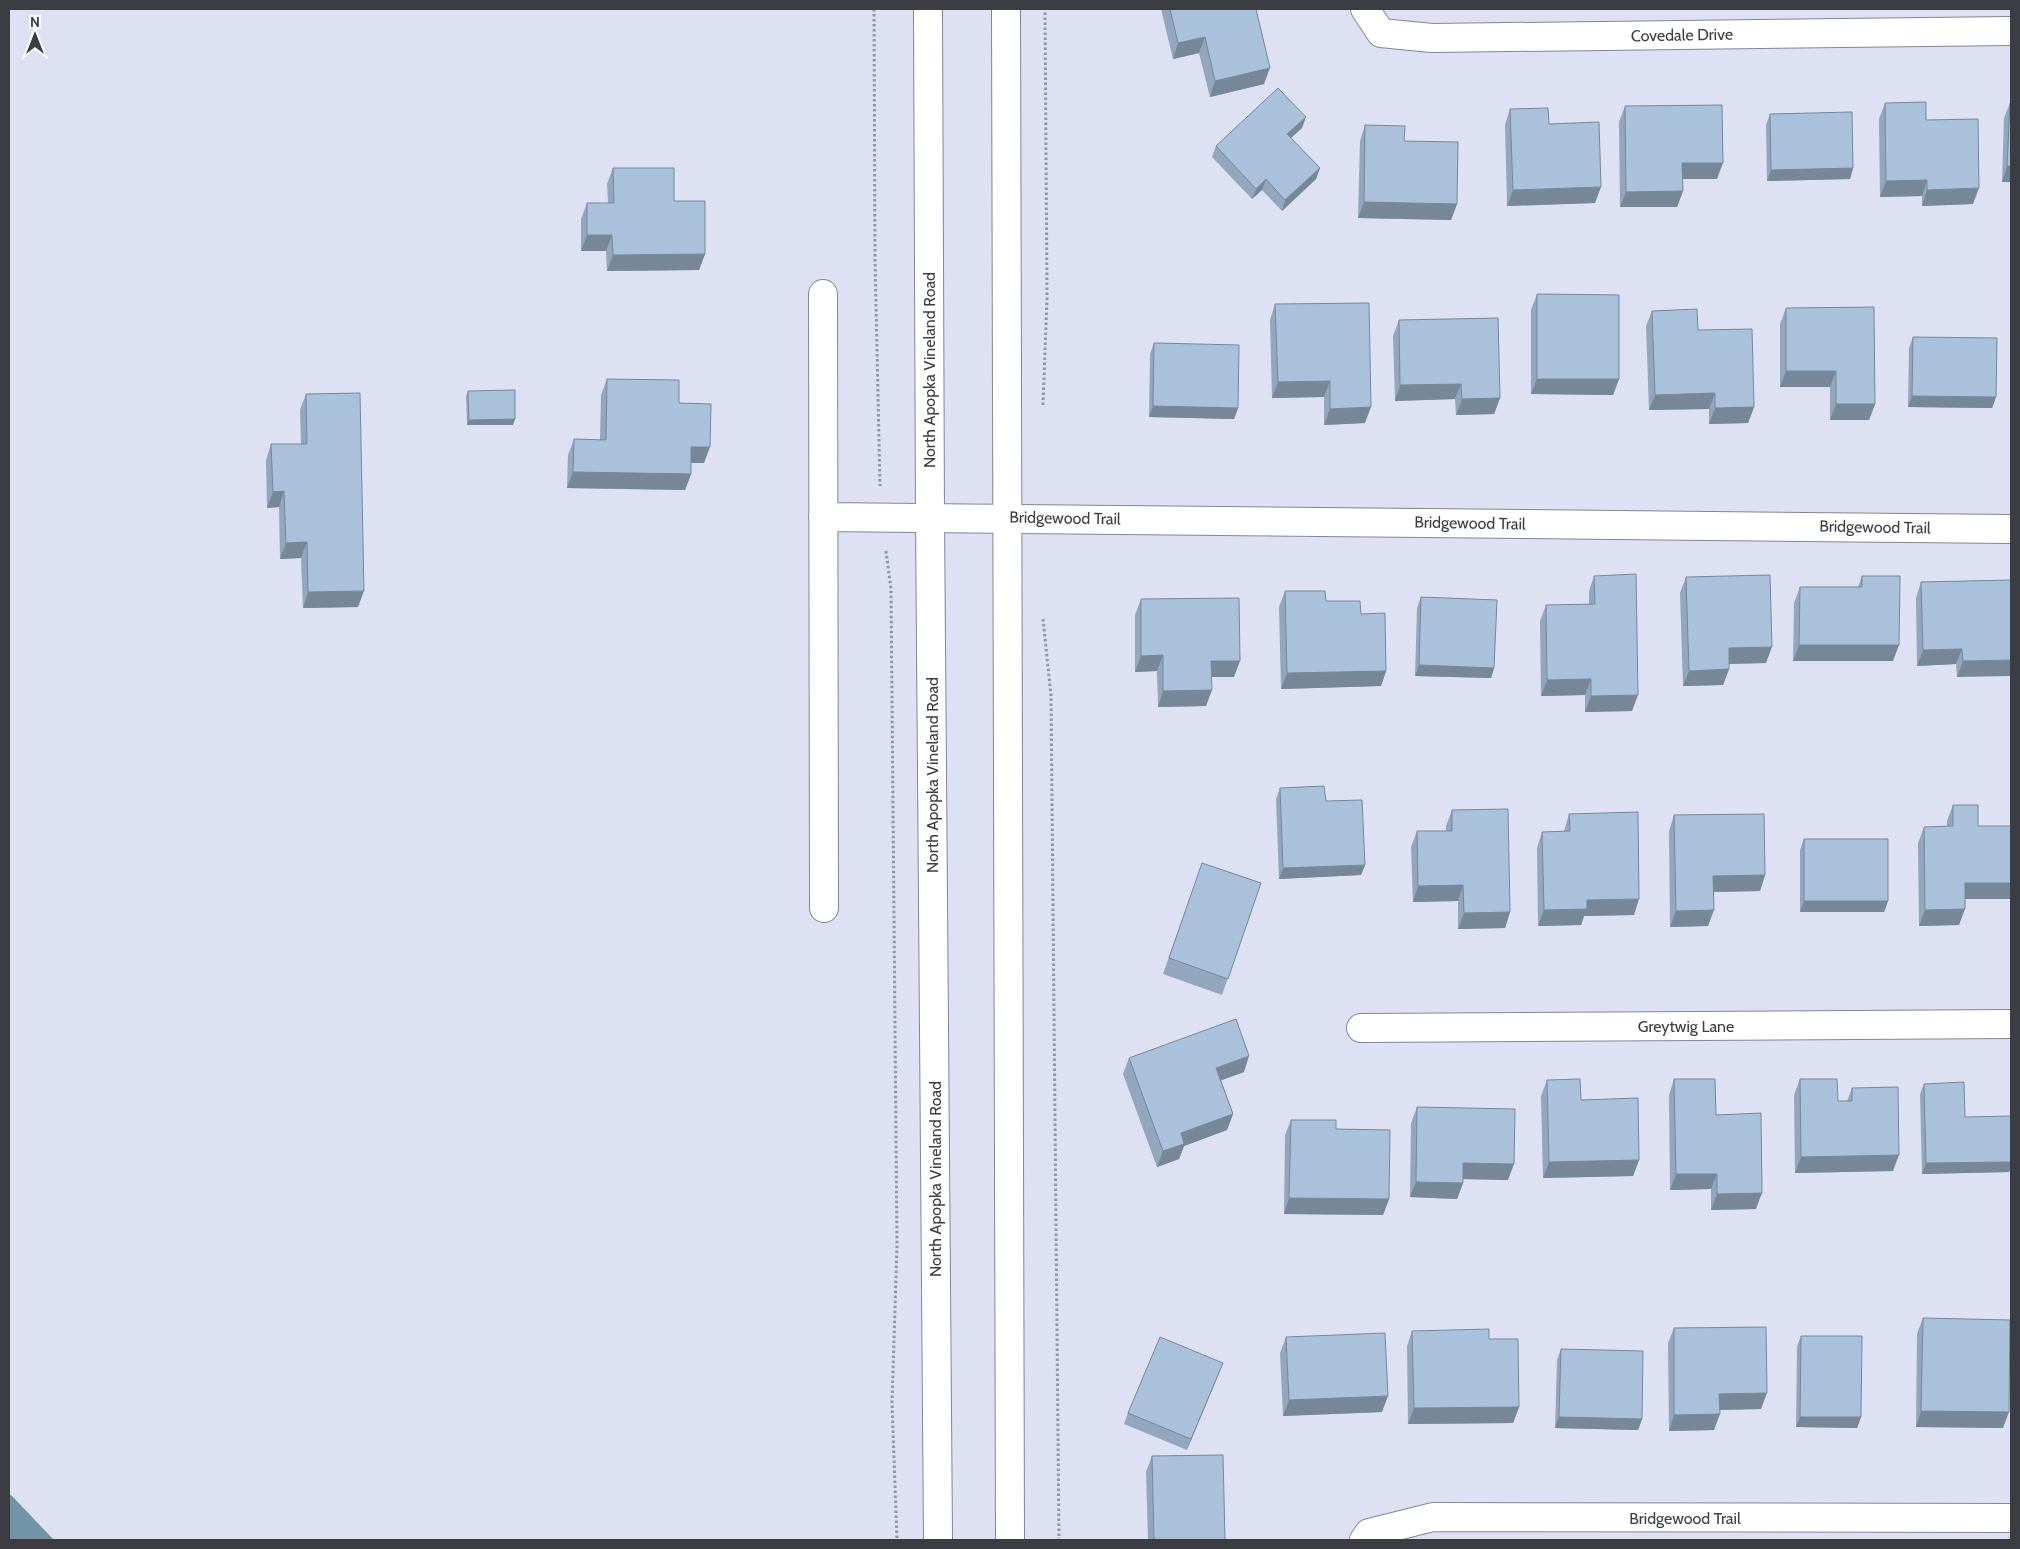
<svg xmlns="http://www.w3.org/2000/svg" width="2020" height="1549" font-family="Cabin,sans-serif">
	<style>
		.water { fill: #7295a5 }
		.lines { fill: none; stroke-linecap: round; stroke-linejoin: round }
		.street-casing { stroke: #838696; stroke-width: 30 }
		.secondary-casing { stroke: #838696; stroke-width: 30 }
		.path { stroke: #9295a2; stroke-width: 3; stroke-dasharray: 2.5 2.5; stroke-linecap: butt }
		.street { stroke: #fff; stroke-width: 28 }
		.secondary { stroke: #fff; stroke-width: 28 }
		.wall { fill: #92a6bd }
		.shaded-wall { fill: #77879a }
		.building { fill: #aac1dc; stroke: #77879a }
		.labels { text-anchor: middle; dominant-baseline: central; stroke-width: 4; stroke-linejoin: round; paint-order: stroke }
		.street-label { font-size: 16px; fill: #3b3d43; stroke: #fff }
	</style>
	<rect width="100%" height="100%" fill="#dde1f3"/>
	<path class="water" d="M 9,1494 L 12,1496 L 54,1540 L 9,1540 Z"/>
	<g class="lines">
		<g class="street-casing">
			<path id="street" d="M 1365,9 L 1381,33 L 1432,38 L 2011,31
				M 823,294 L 824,908
				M 823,517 L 2011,529
				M 1361,1028 L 2011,1024
				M 1364,1540 L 1369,1533 L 1433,1517 L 2011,1518"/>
		</g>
		<g class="secondary-casing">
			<path id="secondary" d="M 928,9 L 930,517 L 938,1540
				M 1006,9 L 1010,1540"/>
		</g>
		<path class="path" d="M 874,9 L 875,259 L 880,486
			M 1043,405 L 1047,298 L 1045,9
			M 886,551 L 891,589 L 897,1245 L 892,1403 L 897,1540
			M 1043,619 L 1051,696 L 1059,1540"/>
		<use href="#street" class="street"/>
		<use href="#secondary" class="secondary"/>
	</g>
	<path class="wall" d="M 1161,9 L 1256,9 L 1264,84 L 1210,97 L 1199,53 L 1173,59 Z
		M 1885,103 L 1926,120 L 1973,204 L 1922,206 L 1922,196 L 1880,197 L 1879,119 Z
		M 2010,103 L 2011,103 L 2011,182 L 2002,182 L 2004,118 Z
		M 1625,106 L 1717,179 L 1682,179 L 1683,191 L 1677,207 L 1620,207 L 1619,122 Z
		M 1510,109 L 1549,124 L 1595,203 L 1507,206 L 1505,125 Z
		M 1770,114 L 1853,168 L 1850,179 L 1767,181 L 1766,125 Z
		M 1365,125 L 1404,141 L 1457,204 L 1451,220 L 1358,218 L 1360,141 Z
		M 1302,128 L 1291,138 L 1320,168 L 1316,179 L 1282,211 L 1262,190 L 1252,199 L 1212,157 L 1216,146 Z
		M 613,168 L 674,201 L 705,254 L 699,270 L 607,271 L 606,251 L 581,251 L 581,219 L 587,203 L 608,203 L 607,184 Z
		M 1537,294 L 1619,379 L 1613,395 L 1531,394 L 1531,310 Z
		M 1275,304 L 1365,423 L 1324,425 L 1324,397 L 1272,398 L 1270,320 Z
		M 1786,308 L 1875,404 L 1869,420 L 1830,420 L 1830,387 L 1780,387 L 1780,324 Z
		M 1652,311 L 1698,330 L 1754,407 L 1748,423 L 1709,424 L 1709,409 L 1649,410 L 1646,326 Z
		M 1399,320 L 1500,398 L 1494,414 L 1456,415 L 1455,399 L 1395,401 L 1393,336 Z
		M 1913,337 L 1996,397 L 1992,408 L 1908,407 L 1909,348 Z
		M 1154,343 L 1238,408 L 1234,419 L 1149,417 L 1150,354 Z
		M 607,379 L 679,403 L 704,463 L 691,463 L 691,474 L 685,490 L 567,488 L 568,455 L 574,439 L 600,440 L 601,395 Z
		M 468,391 L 513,425 L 467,425 L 466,396 Z
		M 306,394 L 358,607 L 303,608 L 301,558 L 280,559 L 279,507 L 267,508 L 266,460 L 271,444 L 301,444 L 300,410 Z
		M 1594,576 L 1632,711 L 1585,712 L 1585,695 L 1541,696 L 1540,621 L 1546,605 L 1589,604 L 1589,591 Z
		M 1862,576 L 1893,661 L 1793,661 L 1794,603 L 1800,587 L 1858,587 Z
		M 1686,577 L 1766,663 L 1729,664 L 1729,669 L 1723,685 L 1683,686 L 1680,593 Z
		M 2011,580 L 1957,677 L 1956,664 L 1917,666 L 1916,598 L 1921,582 Z
		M 1285,591 L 1326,601 L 1361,614 L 1386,671 L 1381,686 L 1281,689 L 1279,607 Z
		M 1421,597 L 1494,668 L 1491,678 L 1415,676 L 1417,608 Z
		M 1141,599 L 1234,677 L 1211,677 L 1206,706 L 1158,707 L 1157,671 L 1135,672 L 1135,615 Z
		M 1280,788 L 1326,801 L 1365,865 L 1361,875 L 1279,879 L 1276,799 Z
		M 1953,805 L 1978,826 L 2011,883 L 2011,899 L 1965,899 L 1959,925 L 1919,926 L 1918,843 L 1924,827 L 1947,827 L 1947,821 Z
		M 1452,810 L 1510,912 L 1505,928 L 1458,929 L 1458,901 L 1413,902 L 1411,847 L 1417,831 L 1446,831 L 1446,826 Z
		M 1569,814 L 1634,915 L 1584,916 L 1581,925 L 1538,926 L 1537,848 L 1542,832 L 1564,831 Z
		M 1674,815 L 1765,875 L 1760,891 L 1714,892 L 1708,926 L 1670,927 L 1669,831 Z
		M 1804,839 L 1888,901 L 1884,912 L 1800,912 L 1800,850 Z
		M 1202,863 L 1261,883 L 1222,995 L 1163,974 Z
		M 1129,1058 L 1244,1072 L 1221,1080 L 1233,1114 L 1227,1130 L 1184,1146 L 1179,1159 L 1157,1167 L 1123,1074 Z
		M 1674,1079 L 1756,1209 L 1711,1210 L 1711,1189 L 1670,1190 L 1669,1095 Z
		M 1800,1079 L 1838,1101 L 1847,1101 L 1852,1088 L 1893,1171 L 1795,1173 L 1794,1095 Z
		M 1547,1080 L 1581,1100 L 1639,1160 L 1633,1176 L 1543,1178 L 1541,1096 Z
		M 1924,1084 L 1965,1117 L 2011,1116 L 2011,1167 L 2009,1172 L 1922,1174 L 1920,1094 Z
		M 1417,1107 L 1508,1180 L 1463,1179 L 1463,1183 L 1457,1199 L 1410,1197 L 1411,1123 Z
		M 1291,1120 L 1336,1129 L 1389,1199 L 1383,1215 L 1284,1214 L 1285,1135 Z
		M 1923,1318 L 2003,1428 L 1916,1427 L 1917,1334 Z
		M 1674,1328 L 1761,1409 L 1720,1410 L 1714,1430 L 1669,1431 L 1668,1343 Z
		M 1412,1331 L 1489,1339 L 1519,1407 L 1513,1423 L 1408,1424 L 1407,1346 Z
		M 1801,1336 L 1861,1417 L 1857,1428 L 1796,1427 L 1797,1346 Z
		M 1286,1337 L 1382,1412 L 1283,1416 L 1280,1353 Z
		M 1561,1349 L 1642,1419 L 1638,1430 L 1555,1428 L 1557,1360 Z
		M 1219,1373 L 1187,1450 L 1124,1424 L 1128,1413 Z
		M 1152,1456 L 1225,1540 L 1148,1540 L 1146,1472 Z"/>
	<path class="shaded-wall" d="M 1205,37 L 1199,53 L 1173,59 L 1178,43 Z
		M 1270,68 L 1264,84 L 1210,97 L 1215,81 Z
		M 1306,117 L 1302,128 L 1283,145 L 1287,134 Z
		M 1682,163 L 1723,163 L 1717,179 L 1676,179 Z
		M 2007,166 L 2011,166 L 2011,182 L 2002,182 Z
		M 1320,168 L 1316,179 L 1282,211 L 1285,200 Z
		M 1853,168 L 1850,179 L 1767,181 L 1771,170 Z
		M 1266,179 L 1262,190 L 1252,199 L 1256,189 Z
		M 1927,180 L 1922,196 L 1880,197 L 1886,181 Z
		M 1601,187 L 1595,203 L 1507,206 L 1513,190 Z
		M 1979,188 L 1973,204 L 1922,206 L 1927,190 Z
		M 1683,191 L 1677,207 L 1620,207 L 1626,192 Z
		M 1364,202 L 1457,204 L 1451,220 L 1358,218 Z
		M 587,235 L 612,235 L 606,251 L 581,251 Z
		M 705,254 L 699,270 L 607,271 L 613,255 Z
		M 1786,371 L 1836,371 L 1830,387 L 1780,387 Z
		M 1537,379 L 1619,379 L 1613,395 L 1531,394 Z
		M 1330,381 L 1324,397 L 1272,398 L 1278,382 Z
		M 1461,384 L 1455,399 L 1395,401 L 1400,385 Z
		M 1715,393 L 1709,409 L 1649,410 L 1655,395 Z
		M 1912,396 L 1996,397 L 1992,408 L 1908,407 Z
		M 1500,398 L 1494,414 L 1456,415 L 1462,399 Z
		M 1836,404 L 1875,404 L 1869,420 L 1830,420 Z
		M 1153,406 L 1238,408 L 1234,419 L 1149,417 Z
		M 1371,407 L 1365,423 L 1324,425 L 1330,409 Z
		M 1754,407 L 1748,423 L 1709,424 L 1715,408 Z
		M 515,419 L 513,425 L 467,425 L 469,420 Z
		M 691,447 L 710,447 L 704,463 L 685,463 Z
		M 573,472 L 691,474 L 685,490 L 567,488 Z
		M 284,491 L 279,507 L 267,508 L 273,492 Z
		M 307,542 L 301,558 L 280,559 L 286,543 Z
		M 364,591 L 358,607 L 303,608 L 308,592 Z
		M 1799,645 L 1899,645 L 1893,661 L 1793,661 Z
		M 1772,647 L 1766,663 L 1723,664 L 1729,648 Z
		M 1962,649 L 1956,664 L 1917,666 L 1923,650 Z
		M 1163,655 L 1157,671 L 1135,672 L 1141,656 Z
		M 2011,660 L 2011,676 L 1957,677 L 1963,661 Z
		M 1211,661 L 1240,661 L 1234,677 L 1205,677 Z
		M 1419,665 L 1494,668 L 1491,678 L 1415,676 Z
		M 1729,669 L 1723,685 L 1683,686 L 1689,671 Z
		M 1386,671 L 1381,686 L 1281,689 L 1287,673 Z
		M 1591,679 L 1585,695 L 1541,696 L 1547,680 Z
		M 1212,690 L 1206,706 L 1158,707 L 1163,691 Z
		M 1638,695 L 1632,711 L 1585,712 L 1591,696 Z
		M 1365,865 L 1361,875 L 1279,879 L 1283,868 Z
		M 1765,875 L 1760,891 L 1708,892 L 1713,876 Z
		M 1965,883 L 2011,883 L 2011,899 L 1959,899 Z
		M 1463,885 L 1458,901 L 1413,902 L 1418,886 Z
		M 1639,899 L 1634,915 L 1584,916 L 1581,925 L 1538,926 L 1544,910 L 1587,900 Z
		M 1804,901 L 1888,901 L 1884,912 L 1800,912 Z
		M 1965,909 L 1959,925 L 1919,926 L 1925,910 Z
		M 1714,910 L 1708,926 L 1670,927 L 1676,911 Z
		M 1510,912 L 1505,928 L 1458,929 L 1464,913 Z
		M 1249,1056 L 1244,1072 L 1211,1084 L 1216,1068 Z
		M 1233,1114 L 1227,1130 L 1184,1146 L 1179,1159 L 1157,1167 L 1163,1151 L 1181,1133 Z
		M 1899,1155 L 1893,1171 L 1795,1173 L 1801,1157 Z
		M 1639,1160 L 1633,1176 L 1543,1178 L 1549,1162 Z
		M 2011,1162 L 2011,1167 L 2009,1172 L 1922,1174 L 1926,1163 Z
		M 1463,1163 L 1514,1164 L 1508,1180 L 1458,1179 Z
		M 1676,1174 L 1717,1174 L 1711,1189 L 1670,1190 Z
		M 1416,1182 L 1463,1183 L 1457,1199 L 1410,1197 Z
		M 1762,1193 L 1756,1209 L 1711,1210 L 1717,1194 Z
		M 1289,1198 L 1389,1199 L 1383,1215 L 1284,1214 Z
		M 1223,1363 L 1219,1373 L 1187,1450 L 1191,1439 Z
		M 1767,1393 L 1761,1409 L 1714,1410 L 1719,1394 Z
		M 1388,1396 L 1382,1412 L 1283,1416 L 1289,1400 Z
		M 1519,1407 L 1513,1423 L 1408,1424 L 1414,1408 Z
		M 1921,1411 L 2009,1412 L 2003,1428 L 1916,1427 Z
		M 1720,1414 L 1714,1430 L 1669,1431 L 1674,1415 Z
		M 1559,1417 L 1642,1419 L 1638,1430 L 1555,1428 Z
		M 1800,1417 L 1861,1417 L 1857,1428 L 1796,1427 Z"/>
	<path class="building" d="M 1170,9 L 1256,9 L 1270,68 L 1215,81 L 1205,37 L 1178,43 Z
		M 1278,88 L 1306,117 L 1287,134 L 1320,168 L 1285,200 L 1266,179 L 1256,189 L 1216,146 Z
		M 1926,102 L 1926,120 L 1978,119 L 1979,188 L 1927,190 L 1927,180 L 1886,181 L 1885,103 Z
		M 2010,103 L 2011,103 L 2011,166 L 2007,166 Z
		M 1722,105 L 1723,163 L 1682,163 L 1683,191 L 1626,192 L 1625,106 Z
		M 1548,108 L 1549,124 L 1599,122 L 1601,187 L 1513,190 L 1510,109 Z
		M 1852,112 L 1853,168 L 1771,170 L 1770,114 Z
		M 1365,125 L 1405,126 L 1404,141 L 1458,142 L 1457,204 L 1364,202 Z
		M 613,168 L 674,168 L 674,201 L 705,201 L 705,254 L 613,255 L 612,235 L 587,235 L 587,203 L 614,203 Z
		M 1537,294 L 1619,295 L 1619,379 L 1537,379 Z
		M 1369,303 L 1371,407 L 1330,409 L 1330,381 L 1278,382 L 1275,304 Z
		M 1874,307 L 1875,404 L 1836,404 L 1836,371 L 1786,371 L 1786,308 Z
		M 1697,309 L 1698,330 L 1752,329 L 1754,407 L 1715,408 L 1715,393 L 1655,395 L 1652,311 Z
		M 1498,318 L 1500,398 L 1462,399 L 1461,384 L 1400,385 L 1399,320 Z
		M 1913,337 L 1997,338 L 1996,397 L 1912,396 Z
		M 1154,343 L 1239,345 L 1238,408 L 1153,406 Z
		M 607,379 L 679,380 L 679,403 L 711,404 L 710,447 L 691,447 L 691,474 L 573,472 L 574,439 L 606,440 Z
		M 515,390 L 515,419 L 469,420 L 468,391 Z
		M 360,393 L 364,591 L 308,592 L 307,542 L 286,543 L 284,491 L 273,492 L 271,444 L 307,444 L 306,394 Z
		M 1636,574 L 1638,695 L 1591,696 L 1591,679 L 1547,680 L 1546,605 L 1595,604 L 1594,576 Z
		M 1770,575 L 1772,647 L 1729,648 L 1729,669 L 1689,671 L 1686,577 Z
		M 1862,576 L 1900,576 L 1899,645 L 1799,645 L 1800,587 L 1862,587 Z
		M 2011,580 L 2011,660 L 1963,661 L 1962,649 L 1923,650 L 1921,582 Z
		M 1285,591 L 1325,591 L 1326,601 L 1360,601 L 1361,614 L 1385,613 L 1386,671 L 1287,673 Z
		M 1421,597 L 1497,600 L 1494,668 L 1419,665 Z
		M 1239,598 L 1240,661 L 1211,661 L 1212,690 L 1163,691 L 1163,655 L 1141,656 L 1141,599 Z
		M 1324,786 L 1326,801 L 1362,800 L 1365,865 L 1283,868 L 1280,788 Z
		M 1953,805 L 1978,805 L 1978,826 L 2011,826 L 2011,883 L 1965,883 L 1965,909 L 1925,910 L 1924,827 L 1953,826 Z
		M 1508,809 L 1510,912 L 1464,913 L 1463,885 L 1418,886 L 1417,831 L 1452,831 L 1452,810 Z
		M 1638,812 L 1639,899 L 1587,900 L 1587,909 L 1544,910 L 1542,832 L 1570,831 L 1569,814 Z
		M 1764,814 L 1765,875 L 1713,876 L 1714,910 L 1676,911 L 1674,815 Z
		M 1804,839 L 1888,839 L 1888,901 L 1804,901 Z
		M 1202,863 L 1261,883 L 1228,979 L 1169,958 Z
		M 1236,1019 L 1249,1056 L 1216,1068 L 1233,1114 L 1181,1133 L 1184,1144 L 1163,1151 L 1129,1058 Z
		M 1580,1079 L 1581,1100 L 1638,1098 L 1639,1160 L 1549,1162 L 1547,1080 Z
		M 1674,1079 L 1715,1079 L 1716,1115 L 1761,1113 L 1762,1193 L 1717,1194 L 1717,1174 L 1676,1174 Z
		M 1800,1079 L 1837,1079 L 1838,1101 L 1852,1101 L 1852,1088 L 1898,1087 L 1899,1155 L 1801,1157 Z
		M 1964,1082 L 1965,1117 L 2011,1116 L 2011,1162 L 1926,1163 L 1924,1084 Z
		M 1417,1107 L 1515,1109 L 1514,1164 L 1463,1163 L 1463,1183 L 1416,1182 Z
		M 1291,1120 L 1336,1120 L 1336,1129 L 1390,1130 L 1389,1199 L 1289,1198 Z
		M 1923,1318 L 2010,1320 L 2009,1412 L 1921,1411 Z
		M 1766,1327 L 1767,1393 L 1719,1394 L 1720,1414 L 1674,1415 L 1674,1328 Z
		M 1489,1329 L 1489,1339 L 1518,1339 L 1519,1407 L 1414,1408 L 1412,1331 Z
		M 1385,1333 L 1388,1396 L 1289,1400 L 1286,1337 Z
		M 1801,1336 L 1862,1336 L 1861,1417 L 1800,1417 Z
		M 1160,1337 L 1223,1363 L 1191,1439 L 1128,1413 Z
		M 1561,1349 L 1643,1351 L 1642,1419 L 1559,1417 Z
		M 1223,1455 L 1225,1540 L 1154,1540 L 1152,1456 Z"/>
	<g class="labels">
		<g class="street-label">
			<text transform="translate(1682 35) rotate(-1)">Covedale Drive</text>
			<text transform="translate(929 370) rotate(-90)">North Apopka Vineland Road</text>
			<text transform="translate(1065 518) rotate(1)">Bridgewood Trail</text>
			<text transform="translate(1470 523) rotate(1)">Bridgewood Trail</text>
			<text transform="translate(1875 527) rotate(1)">Bridgewood Trail</text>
			<text transform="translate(932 775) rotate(-90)">North Apopka Vineland Road</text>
			<text x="1686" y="1026">Greytwig Lane</text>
			<text transform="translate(935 1179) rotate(-90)">North Apopka Vineland Road</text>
			<text x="1685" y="1518">Bridgewood Trail</text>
		</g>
	</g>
	<rect width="2020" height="1549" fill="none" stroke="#3b3d43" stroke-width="20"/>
	<g transform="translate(35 35)" stroke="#ffffff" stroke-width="4" paint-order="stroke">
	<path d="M0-4L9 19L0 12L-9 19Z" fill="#3b3d43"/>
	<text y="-8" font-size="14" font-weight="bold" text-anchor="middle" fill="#3b3d43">N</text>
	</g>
</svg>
